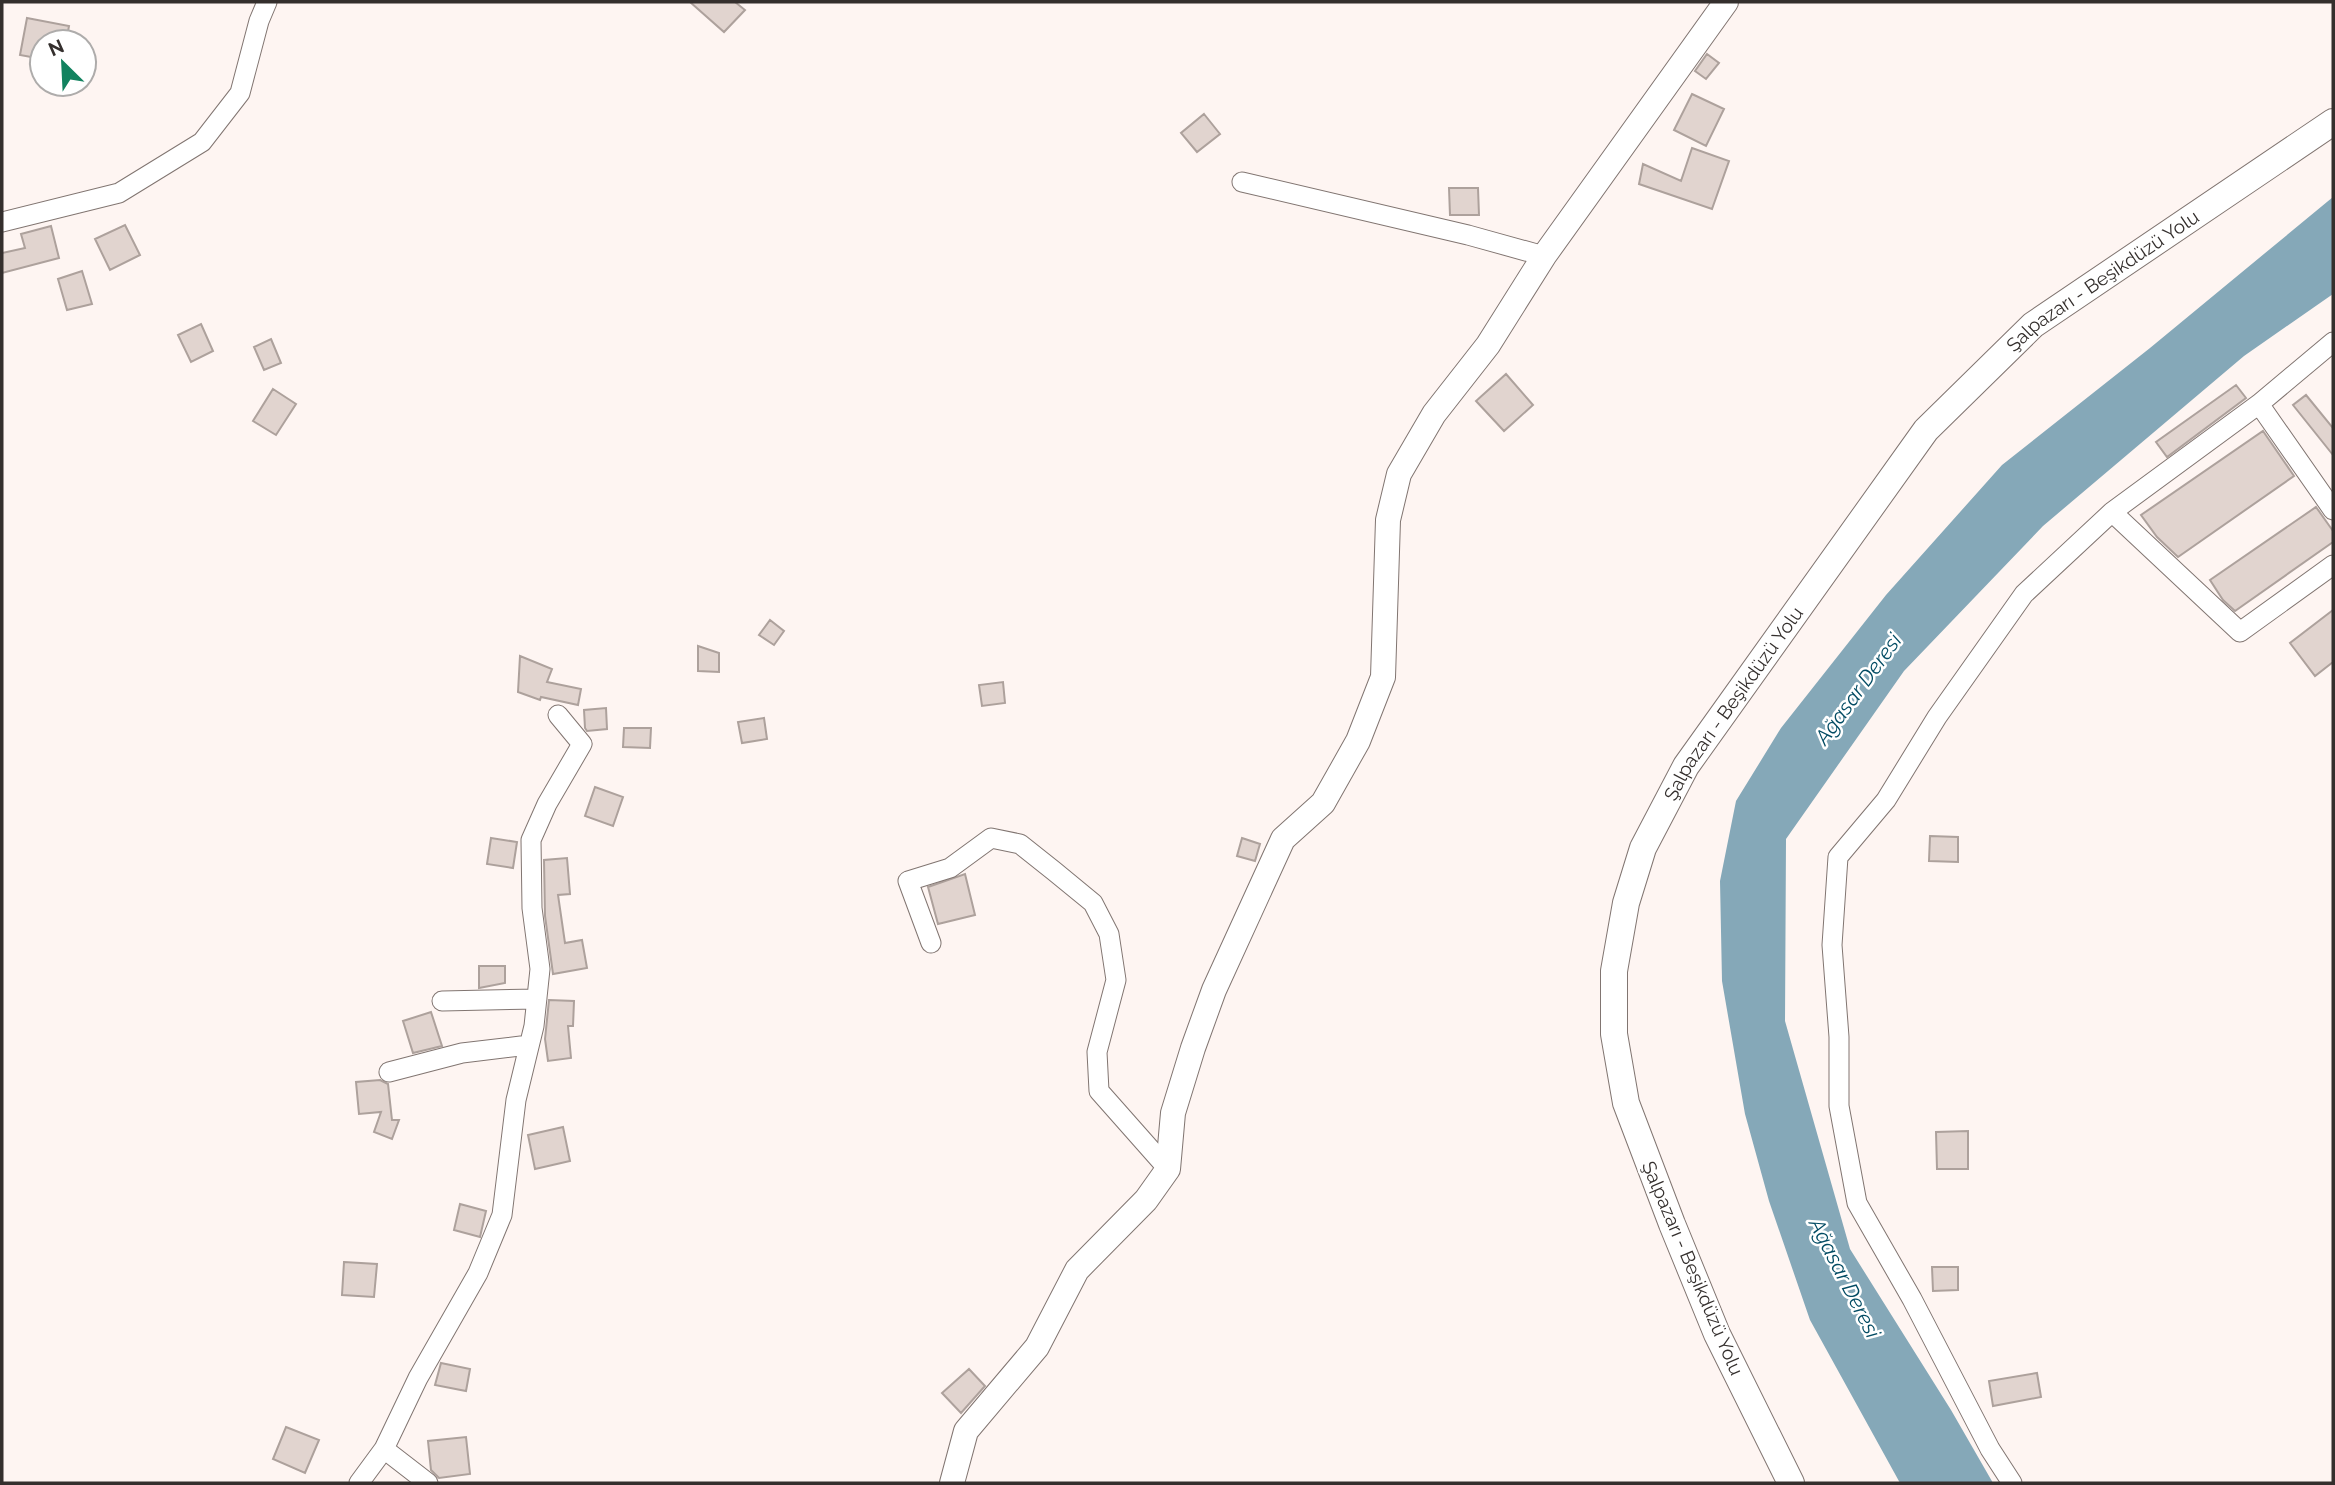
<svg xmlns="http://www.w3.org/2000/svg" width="2335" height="1485" font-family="Raleway,sans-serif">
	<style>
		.water { fill: #85a8b8 }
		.building { fill: #e1d4cf; stroke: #ada19c; stroke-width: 2 }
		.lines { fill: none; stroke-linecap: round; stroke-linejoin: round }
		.minor-casing { stroke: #817571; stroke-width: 21 }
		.tertiary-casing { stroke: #817571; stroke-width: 26 }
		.secondary-casing { stroke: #817571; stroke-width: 28 }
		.minor { stroke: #fff; stroke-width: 19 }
		.tertiary { stroke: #fff; stroke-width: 24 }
		.secondary { stroke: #fff; stroke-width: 26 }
		.labels { text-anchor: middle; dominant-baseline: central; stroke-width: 5; stroke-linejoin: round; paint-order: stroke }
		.street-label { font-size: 19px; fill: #342f2d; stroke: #fff }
		.water-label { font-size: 21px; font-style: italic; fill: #024b63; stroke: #fff }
	</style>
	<rect width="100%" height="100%" fill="#fef5f2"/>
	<path class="water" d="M 2333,197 L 2333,294 L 2244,356 L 2043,526 L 1904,671 L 1786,839 L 1785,1021 L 1850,1249 L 1951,1410 L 1993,1483 L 1900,1483 L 1810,1320 L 1769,1201 L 1745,1114 L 1722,981 L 1720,881 L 1736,801 L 1781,728 L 1886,595 L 2002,465 L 2150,348 Z"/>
	<path class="building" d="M 690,2 L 735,2 L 745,10 L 724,32 Z
		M 27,18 L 69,26 L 66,42 L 42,42 L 42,59 L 20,55 Z
		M 1707,54 L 1719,63 L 1706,79 L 1695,71 Z
		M 1692,94 L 1724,109 L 1706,146 L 1674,130 Z
		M 1204,114 L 1220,134 L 1197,152 L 1181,133 Z
		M 1692,148 L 1729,161 L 1712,209 L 1639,184 L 1643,164 L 1681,181 Z
		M 1449,188 L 1478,188 L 1479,215 L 1450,215 Z
		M 125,225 L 140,255 L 110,270 L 95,239 Z
		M 51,226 L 59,258 L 2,273 L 2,253 L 25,248 L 21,234 Z
		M 82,271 L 92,304 L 67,310 L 58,279 Z
		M 201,324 L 213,351 L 191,362 L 178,335 Z
		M 271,339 L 281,363 L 264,370 L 254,347 Z
		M 1506,374 L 1533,405 L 1504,431 L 1476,401 Z
		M 2236,385 L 2246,398 L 2167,457 L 2156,442 Z
		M 273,389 L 296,404 L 276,435 L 253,421 Z
		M 2306,395 L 2333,428 L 2333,455 L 2293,405 Z
		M 2263,431 L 2294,476 L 2178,557 L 2157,537 L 2141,515 Z
		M 2316,507 L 2333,531 L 2333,542 L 2235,611 L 2223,600 L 2210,580 Z
		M 2333,610 L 2333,662 L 2315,676 L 2290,643 Z
		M 770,620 L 784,631 L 774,645 L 759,635 Z
		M 698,646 L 719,653 L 719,672 L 698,671 Z
		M 520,656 L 552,669 L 547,682 L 581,689 L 578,705 L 541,697 L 540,700 L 518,692 Z
		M 1003,682 L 1005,703 L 982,706 L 979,685 Z
		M 606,708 L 607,729 L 587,731 L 585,728 L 584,710 Z
		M 764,718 L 767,739 L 742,743 L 738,722 Z
		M 624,728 L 651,728 L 650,748 L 623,747 Z
		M 595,787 L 623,797 L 613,826 L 585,816 Z
		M 1930,836 L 1958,837 L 1958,862 L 1929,861 Z
		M 491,838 L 517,842 L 513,868 L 487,864 Z
		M 1242,838 L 1260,844 L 1255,861 L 1237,856 Z
		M 567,858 L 570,894 L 558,895 L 565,943 L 582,940 L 587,968 L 553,974 L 545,916 L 544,860 Z
		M 965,874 L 975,915 L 938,924 L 928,887 Z
		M 479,966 L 505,966 L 505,983 L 479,988 Z
		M 549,1000 L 574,1001 L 573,1026 L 568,1026 L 571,1058 L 548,1061 L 545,1039 Z
		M 431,1012 L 442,1046 L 413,1053 L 403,1021 Z
		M 380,1080 L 388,1084 L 392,1120 L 399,1120 L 392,1139 L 374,1132 L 381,1112 L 359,1114 L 356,1082 Z
		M 563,1127 L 570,1161 L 535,1169 L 528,1135 Z
		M 1968,1131 L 1968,1169 L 1937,1169 L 1936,1132 Z
		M 460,1204 L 486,1211 L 480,1237 L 454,1230 Z
		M 344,1262 L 377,1264 L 374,1297 L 342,1295 Z
		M 1932,1267 L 1958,1267 L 1958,1290 L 1933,1291 Z
		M 441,1363 L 470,1369 L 466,1391 L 435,1385 Z
		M 969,1369 L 985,1386 L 961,1413 L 942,1393 Z
		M 2037,1373 L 2041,1397 L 1993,1406 L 1989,1381 Z
		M 286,1427 L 319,1440 L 305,1473 L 273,1459 Z
		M 466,1437 L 470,1474 L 439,1478 L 431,1470 L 428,1441 Z"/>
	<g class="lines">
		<g class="minor-casing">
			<path id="minor" d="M 1242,182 L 1468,235 L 1544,256
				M 2,222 L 119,193 L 202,142 L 240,93 L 259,21 L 267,2
				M 2259,404 L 2333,510
				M 2112,512 L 2240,632 L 2333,565
				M 931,943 L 908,881 L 950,868 L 991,838 L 1020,844 L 1054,871 L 1093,903 L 1109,934 L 1116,980 L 1097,1052 L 1099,1091 L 1168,1169
				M 442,1001 L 537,999
				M 389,1072 L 462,1053 L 529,1045
				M 384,1449 L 428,1483
				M 359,1483 L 384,1449 L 418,1378 L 478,1273 L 502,1215 L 516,1100 L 534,1026 L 540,969 L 532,908 L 531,840 L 547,804 L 582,744 L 558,715
				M 2012,1483 L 1990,1449 L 1912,1299 L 1857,1203 L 1839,1106 L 1839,1037 L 1832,945 L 1838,857 L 1886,800 L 1937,717 L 2024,594 L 2112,512 L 2259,404 L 2333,342"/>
		</g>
		<g class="tertiary-casing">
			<path id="tertiary" d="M 952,1483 L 966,1431 L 1037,1347 L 1077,1270 L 1146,1200 L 1168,1169 L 1173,1113 L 1193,1048 L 1214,990 L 1283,839 L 1323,803 L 1358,741 L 1383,677 L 1388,520 L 1399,474 L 1434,414 L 1488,345 L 1544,256 L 1726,2"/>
		</g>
		<g class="secondary-casing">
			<g id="secondary">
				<path id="s1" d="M 1791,1483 L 1717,1334 L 1672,1224 L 1626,1103 L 1614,1034 L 1614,971 L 1626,903 L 1643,848 L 1686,766 L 1926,430 L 2033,325 L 2333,122"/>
			</g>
		</g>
		<use href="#minor" class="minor"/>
		<use href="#tertiary" class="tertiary"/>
		<use href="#secondary" class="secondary"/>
	</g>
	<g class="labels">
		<g class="street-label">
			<text stroke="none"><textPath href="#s1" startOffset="1412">Şalpazarı - Beşikdüzü Yolu</textPath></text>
			<text stroke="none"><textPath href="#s1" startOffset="845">Şalpazarı - Beşikdüzü Yolu</textPath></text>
			<text transform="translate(1693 1268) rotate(67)">Şalpazarı - Beşikdüzü Yolu</text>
		</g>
		<g class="water-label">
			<text transform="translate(1858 689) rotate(-54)">Ağasar Deresi</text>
			<text transform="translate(1845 1278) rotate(63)">Ağasar Deresi</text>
		</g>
	</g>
	<rect width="2335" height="1485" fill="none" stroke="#342f2d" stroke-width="7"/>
	<g transform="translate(63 63) rotate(336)"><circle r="33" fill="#ffffff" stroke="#aeacab" stroke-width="2"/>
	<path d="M0-5L12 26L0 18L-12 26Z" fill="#12825f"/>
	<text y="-10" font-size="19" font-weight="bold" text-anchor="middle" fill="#342f2d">N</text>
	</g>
</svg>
